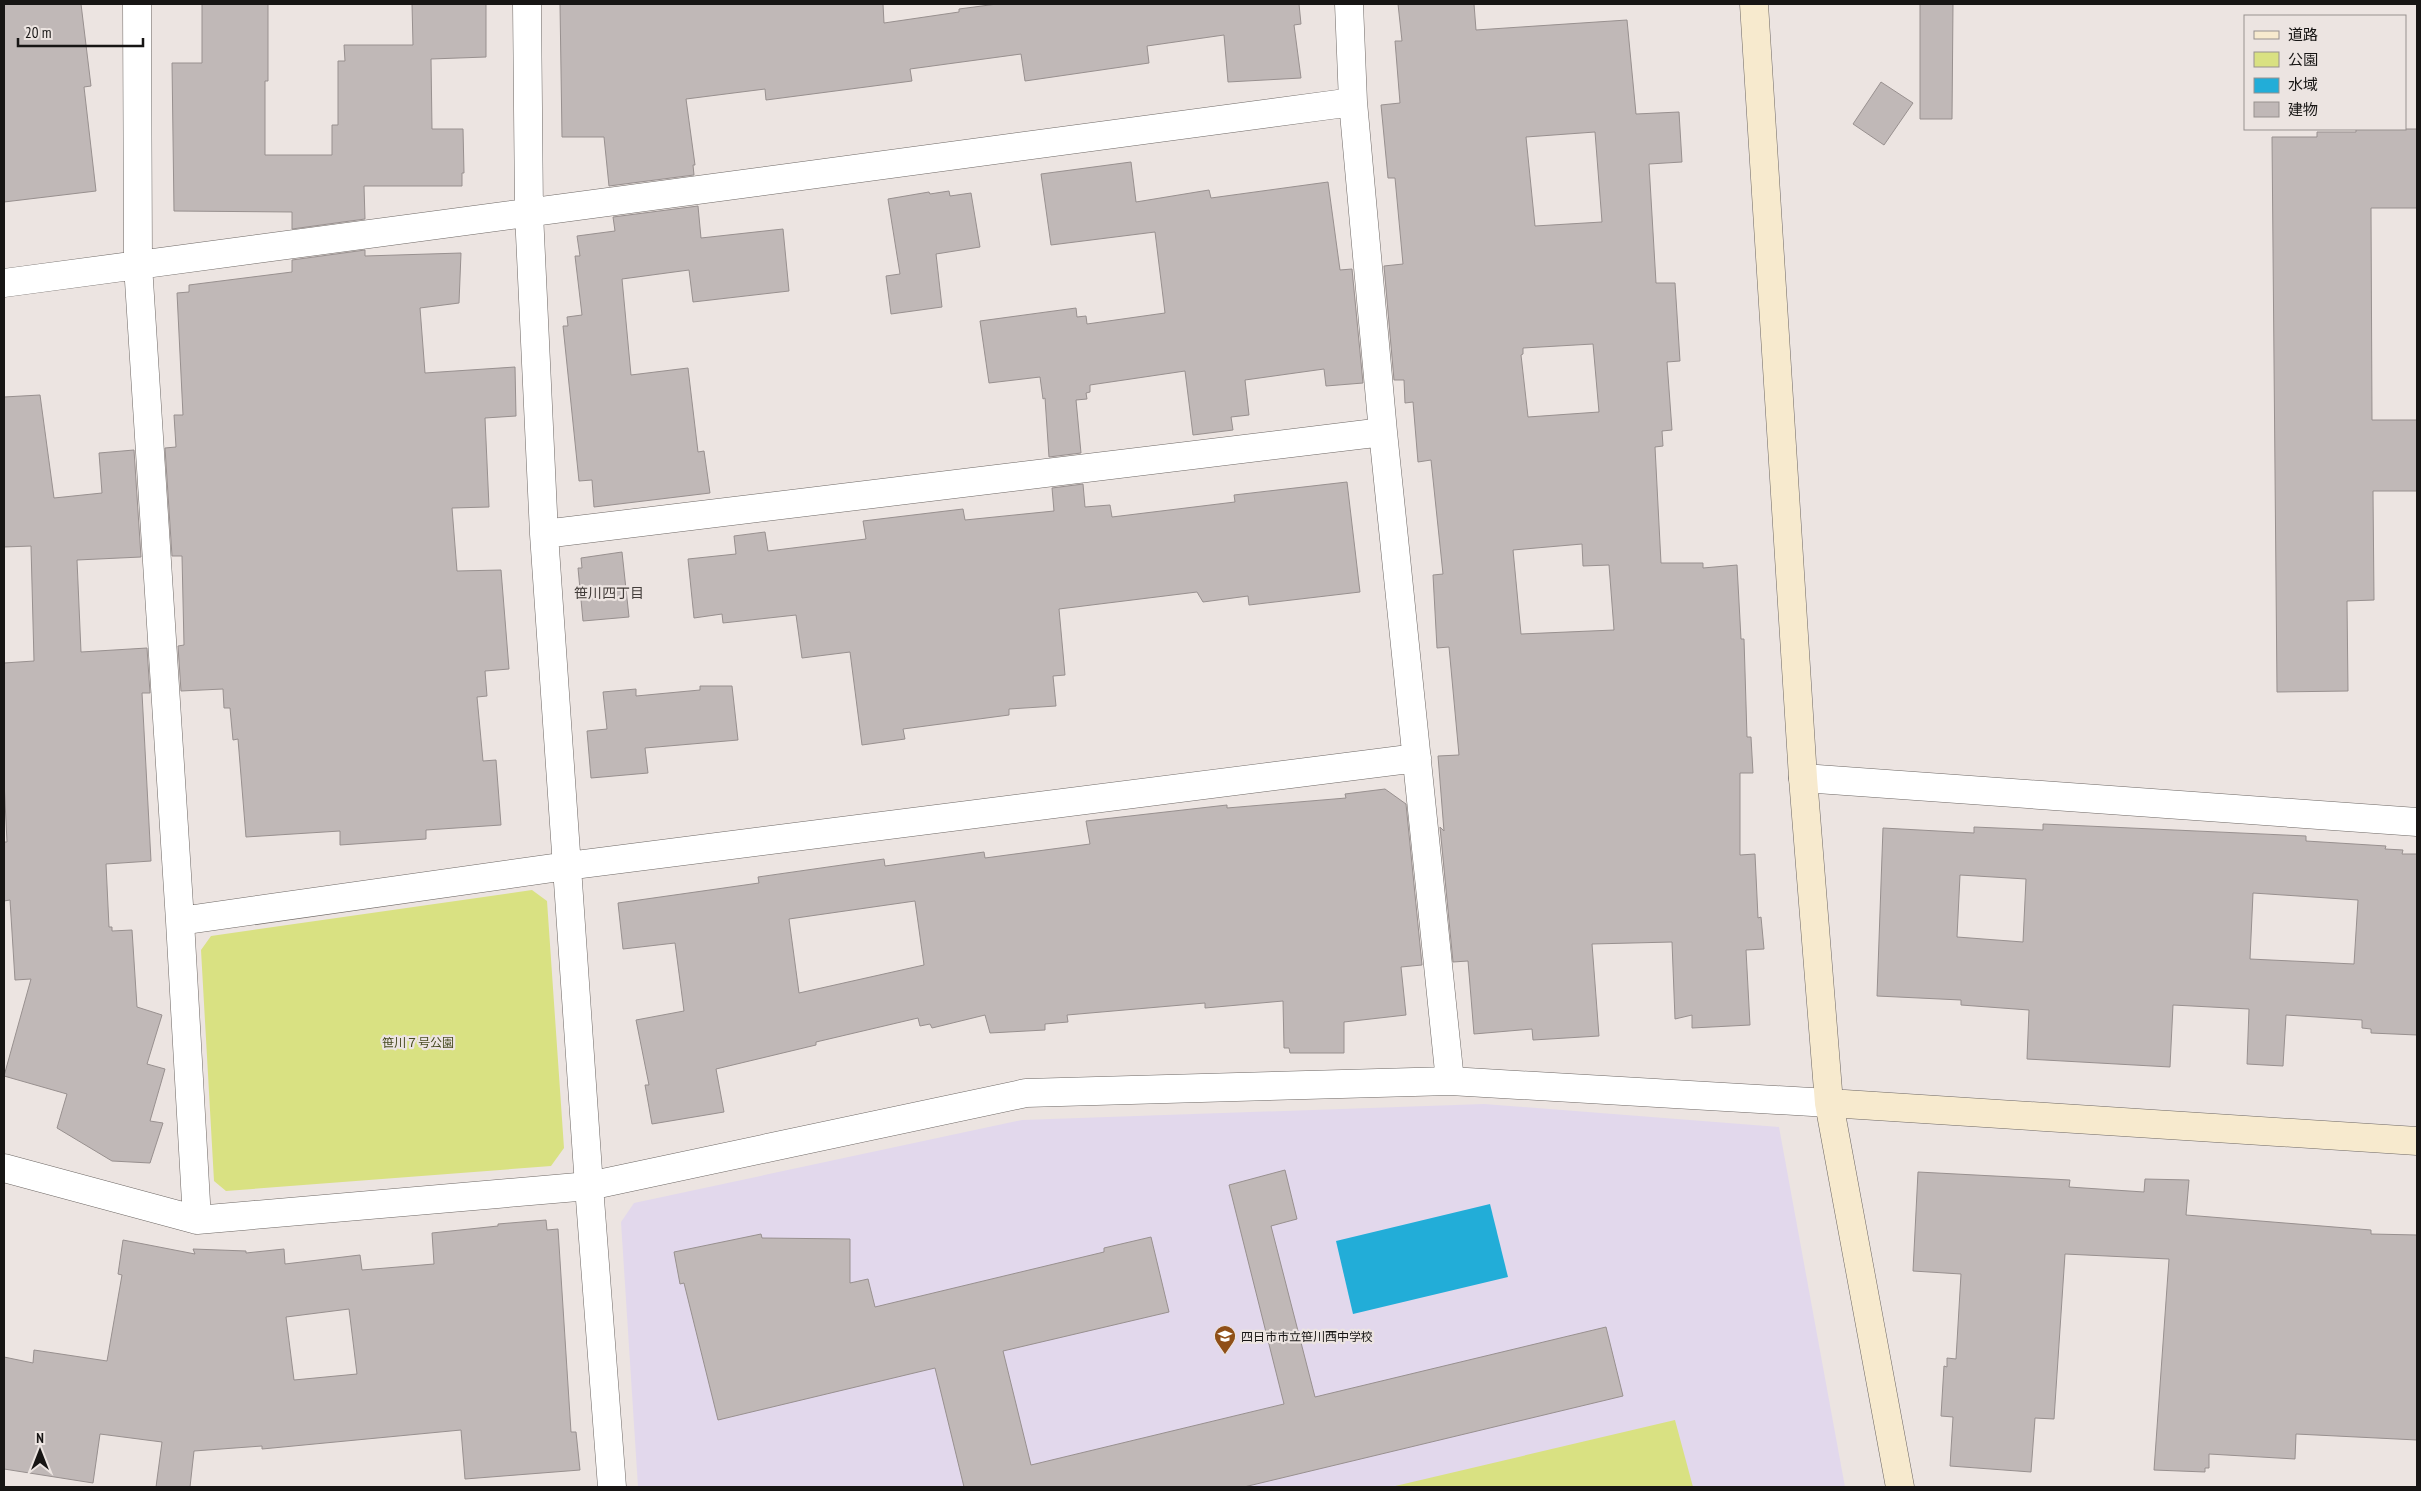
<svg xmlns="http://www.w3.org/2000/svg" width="2421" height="1491" font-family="'PT Sans Narrow','Noto Sans JP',sans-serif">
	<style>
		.education { fill: #e2d8ec }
		.green { fill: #d9e182 }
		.water { fill: #22add8 }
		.building { fill: #c0b8b7; stroke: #98908f; fill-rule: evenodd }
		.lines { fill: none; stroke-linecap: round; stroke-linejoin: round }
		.street-casing { stroke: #6e6865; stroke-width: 29 }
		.secondary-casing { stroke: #6e6865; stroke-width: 29 }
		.street { stroke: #fff; stroke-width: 28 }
		.secondary { stroke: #f7eace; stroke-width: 28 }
		.labels { text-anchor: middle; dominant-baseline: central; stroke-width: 4.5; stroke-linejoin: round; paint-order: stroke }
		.park-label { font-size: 12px; fill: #474a21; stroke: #ece4e1 }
		.poi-label { font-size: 12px; fill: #171514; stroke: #ece4e1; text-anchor: start }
		.neighbourhood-label { font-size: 14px; fill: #423c39; stroke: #ece4e1 }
	</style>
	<rect width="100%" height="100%" fill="#ece4e1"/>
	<path class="education" d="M 1484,1104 L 1779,1127 L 1845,1487 L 638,1487 L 621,1222 L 634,1203 L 1022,1120 Z"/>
	<path class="green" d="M 532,890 L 547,901 L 564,1148 L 551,1166 L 226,1191 L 214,1181 L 201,950 L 211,936 Z
		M 1675,1420 L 1693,1487 L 1391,1487 Z"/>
	<path class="water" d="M 1490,1204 L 1508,1277 L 1353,1314 L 1336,1241 Z"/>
	<path class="building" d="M 4,4 L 81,4 L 91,86 L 84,87 L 96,191 L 4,202 Z
		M 202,4 L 268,4 L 268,81 L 265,81 L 265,155 L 332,155 L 332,125 L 338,125 L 338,61 L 345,61 L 344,45 L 413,45 L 412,4 L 486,4 L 486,57 L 431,59 L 432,129 L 463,129 L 464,173 L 462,173 L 462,186 L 364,186 L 365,219 L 292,229 L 292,212 L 174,211 L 172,63 L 202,63 Z
		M 560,4 L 883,4 L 884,23 L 959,12 L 959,9 L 997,4 L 1299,4 L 1301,24 L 1294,25 L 1301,78 L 1228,82 L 1224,35 L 1147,46 L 1149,63 L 1025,81 L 1021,54 L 910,69 L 912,81 L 766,100 L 765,89 L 686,99 L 695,165 L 693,165 L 694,175 L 609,186 L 604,137 L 562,137 Z
		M 1398,4 L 1474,4 L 1476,30 L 1627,20 L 1636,114 L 1679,112 L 1682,162 L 1649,164 L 1656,283 L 1675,283 L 1680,361 L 1667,362 L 1672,430 L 1662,431 L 1663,446 L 1655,447 L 1661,563 L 1703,563 L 1703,568 L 1737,565 L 1741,639 L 1744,639 L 1747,737 L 1751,737 L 1753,773 L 1740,773 L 1740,855 L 1755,854 L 1758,918 L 1761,917 L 1764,949 L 1746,950 L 1750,1025 L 1692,1028 L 1692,1015 L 1675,1019 L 1672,942 L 1592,944 L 1599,1036 L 1533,1040 L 1532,1029 L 1474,1034 L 1468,961 L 1453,962 L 1440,827 L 1444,831 L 1438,756 L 1459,755 L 1449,647 L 1437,648 L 1433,575 L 1443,574 L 1431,460 L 1418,462 L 1413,402 L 1405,403 L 1404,380 L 1394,380 L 1384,266 L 1403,264 L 1395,178 L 1388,178 L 1381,105 L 1400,103 L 1395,41 L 1402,41 ZM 1595,132 L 1602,222 L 1535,226 L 1526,137 ZM 1593,344 L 1599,412 L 1528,417 L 1521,355 L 1523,354 L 1523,348 ZM 1582,544 L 1583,566 L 1609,565 L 1614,630 L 1521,634 L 1513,550 Z
		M 1920,4 L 1953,4 L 1952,119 L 1920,119 Z
		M 1881,82 L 1913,103 L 1884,145 L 1853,124 Z
		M 2356,129 L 2417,129 L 2417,208 L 2371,208 L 2372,420 L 2417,420 L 2417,491 L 2373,491 L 2374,600 L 2347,601 L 2348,691 L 2277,692 L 2272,137 L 2317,137 L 2317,132 L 2356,132 Z
		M 1131,162 L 1136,202 L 1209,190 L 1211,198 L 1328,182 L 1340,270 L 1352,269 L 1363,383 L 1326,386 L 1324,369 L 1245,380 L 1249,415 L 1231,417 L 1233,430 L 1193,435 L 1185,371 L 1090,385 L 1090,392 L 1086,393 L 1087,399 L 1076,400 L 1081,453 L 1049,457 L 1045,398 L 1043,399 L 1040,377 L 989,383 L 980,321 L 1076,308 L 1077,317 L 1086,316 L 1087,324 L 1165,313 L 1155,232 L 1051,245 L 1041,174 Z
		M 949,191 L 950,196 L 971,193 L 980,247 L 936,254 L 942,307 L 891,314 L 886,276 L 900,274 L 888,199 L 929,192 L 930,194 Z
		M 698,206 L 701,238 L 783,229 L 789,291 L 693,302 L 689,270 L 622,279 L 631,375 L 688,368 L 698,452 L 704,451 L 710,493 L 594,507 L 592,480 L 579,481 L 563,326 L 568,326 L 567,317 L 582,315 L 575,256 L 580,256 L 577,236 L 615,231 L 613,217 Z
		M 365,250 L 365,256 L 461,253 L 459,303 L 420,308 L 425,373 L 515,367 L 516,416 L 485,418 L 489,507 L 452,508 L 457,571 L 501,570 L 509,669 L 485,671 L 487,696 L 477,697 L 483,761 L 496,760 L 501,825 L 426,830 L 426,839 L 340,845 L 340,831 L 246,837 L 238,739 L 233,740 L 230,708 L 224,708 L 223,689 L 181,691 L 178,646 L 184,645 L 182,556 L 172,556 L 165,448 L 176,447 L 174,415 L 183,415 L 177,293 L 189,292 L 189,285 L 292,272 L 292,260 Z
		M 40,395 L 54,498 L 102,493 L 99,453 L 134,450 L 141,557 L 77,560 L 81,652 L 147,648 L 150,693 L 142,693 L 151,861 L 106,864 L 109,927 L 112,927 L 112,931 L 132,930 L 137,1007 L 162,1015 L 147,1064 L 165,1069 L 150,1121 L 163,1123 L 150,1163 L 112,1161 L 57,1128 L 67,1094 L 4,1076 L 31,979 L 15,980 L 10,900 L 4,901 L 4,842 L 7,842 L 4,781 L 4,663 L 34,661 L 31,546 L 4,547 L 4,397 Z
		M 1347,482 L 1360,592 L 1249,605 L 1248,596 L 1203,602 L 1197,592 L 1059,609 L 1065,675 L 1053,676 L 1056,706 L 1009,709 L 1009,715 L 903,729 L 905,739 L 862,745 L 850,652 L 802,658 L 796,615 L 723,623 L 722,614 L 694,618 L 688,559 L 736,554 L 734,536 L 765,532 L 768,551 L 866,539 L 863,521 L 963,509 L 965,520 L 1054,511 L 1052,488 L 1083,484 L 1085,507 L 1110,505 L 1112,517 L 1235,502 L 1234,495 Z
		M 622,552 L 629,617 L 583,621 L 578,568 L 582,568 L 581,558 Z
		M 700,686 L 732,686 L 738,740 L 645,748 L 648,773 L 591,778 L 587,731 L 607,729 L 603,692 L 636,689 L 636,696 L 700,690 Z
		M 1385,789 L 1406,804 L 1422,965 L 1401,967 L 1406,1015 L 1344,1022 L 1344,1053 L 1290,1053 L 1289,1048 L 1284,1048 L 1283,1001 L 1205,1008 L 1205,1003 L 1067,1015 L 1068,1022 L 1045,1024 L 1045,1030 L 990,1033 L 985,1015 L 932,1028 L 930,1024 L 920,1026 L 918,1018 L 816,1042 L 816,1045 L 716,1069 L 724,1112 L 652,1124 L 645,1085 L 649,1085 L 636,1020 L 684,1011 L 675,943 L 623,949 L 618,903 L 759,883 L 758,877 L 884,859 L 885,866 L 984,852 L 985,858 L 1090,844 L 1086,821 L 1227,805 L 1227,808 L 1346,798 L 1345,794 ZM 915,901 L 924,965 L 799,993 L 789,919 Z
		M 2043,824 L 2306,836 L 2306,841 L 2386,846 L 2385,849 L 2403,850 L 2402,854 L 2417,854 L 2417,1035 L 2371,1033 L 2371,1029 L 2362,1028 L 2362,1020 L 2286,1015 L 2283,1066 L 2247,1064 L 2249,1009 L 2173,1005 L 2170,1067 L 2027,1059 L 2029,1010 L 1961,1005 L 1961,1000 L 1877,996 L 1883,828 L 1974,833 L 1974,827 L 2043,830 ZM 1960,875 L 2026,879 L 2023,942 L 1957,937 ZM 2253,893 L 2358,900 L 2354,964 L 2250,959 Z
		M 1285,1170 L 1297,1219 L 1271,1226 L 1315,1397 L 1606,1327 L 1623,1396 L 1244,1487 L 964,1487 L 935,1368 L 718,1420 L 684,1283 L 680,1284 L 674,1252 L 761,1234 L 762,1238 L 850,1239 L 850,1283 L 868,1279 L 875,1307 L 1104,1252 L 1104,1248 L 1151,1237 L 1169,1312 L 1003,1351 L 1031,1465 L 1284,1404 L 1229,1185 Z
		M 1918,1172 L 2070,1180 L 2069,1187 L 2144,1192 L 2145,1179 L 2189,1180 L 2186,1215 L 2371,1230 L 2371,1234 L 2417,1235 L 2417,1440 L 2296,1434 L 2295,1459 L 2209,1454 L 2209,1468 L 2205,1468 L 2205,1472 L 2154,1470 L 2169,1259 L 2065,1254 L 2054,1419 L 2035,1418 L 2031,1472 L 1950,1466 L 1953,1417 L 1941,1416 L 1944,1366 L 1947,1367 L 1947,1358 L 1956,1359 L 1961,1274 L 1913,1271 Z
		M 546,1220 L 547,1230 L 558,1229 L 571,1432 L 576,1432 L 580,1470 L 465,1479 L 461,1430 L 262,1449 L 262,1446 L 194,1451 L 190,1487 L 156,1487 L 162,1442 L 100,1434 L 93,1483 L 4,1469 L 4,1357 L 33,1363 L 34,1350 L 107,1361 L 122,1275 L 118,1274 L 123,1240 L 195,1254 L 193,1249 L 246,1251 L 246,1253 L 284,1249 L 285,1264 L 360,1255 L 362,1270 L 434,1264 L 432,1233 L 498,1226 L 498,1224 ZM 349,1309 L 357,1374 L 294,1380 L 286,1317 Z"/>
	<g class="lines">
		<g class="street-casing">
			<path id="street" d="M 137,4 L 138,265 L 180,921 L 197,1220
				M 527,4 L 529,213 L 544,534 L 589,1186 L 612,1487
				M 1349,4 L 1353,102 L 1383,432 L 1450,1081
				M 4,283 L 1353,102
				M 544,534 L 1383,432
				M 1803,778 L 2417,822
				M 180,921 L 567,866 L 1417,758
				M 4,1168 L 197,1220 L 589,1186 L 1026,1093 L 1450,1081 L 1829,1103"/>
		</g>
		<g class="secondary-casing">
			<path id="secondary" d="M 1754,4 L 1803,778 L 1829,1103 L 1900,1487
				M 1829,1103 L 2417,1141"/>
		</g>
		<use href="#street" class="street"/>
		<use href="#secondary" class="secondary"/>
	</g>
	<defs>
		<g id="school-pin" transform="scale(1.125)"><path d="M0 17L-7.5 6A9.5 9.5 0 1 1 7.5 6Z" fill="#8f4f18" stroke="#ece4e1"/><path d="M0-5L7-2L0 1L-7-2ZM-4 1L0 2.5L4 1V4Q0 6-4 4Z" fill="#fff"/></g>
	</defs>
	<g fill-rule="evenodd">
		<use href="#school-pin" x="1225" y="1336"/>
	</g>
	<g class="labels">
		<g class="park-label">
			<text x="418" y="1042">笹川７号公園</text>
		</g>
		<g class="poi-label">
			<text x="1241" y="1336">四日市市立笹川西中学校</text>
		</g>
		<g class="neighbourhood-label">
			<text x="609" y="593">笹川四丁目</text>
		</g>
	</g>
	<rect width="2421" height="1491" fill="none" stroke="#171514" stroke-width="10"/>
	<rect x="2244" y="15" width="162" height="115" fill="#ece4e1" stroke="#97918f"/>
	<rect x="2254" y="31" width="25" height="8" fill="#f7eace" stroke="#97918f"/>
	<text x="2288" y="40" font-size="15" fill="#171514">道路</text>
	<rect x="2254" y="52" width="25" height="15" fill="#d9e182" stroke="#97918f"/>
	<text x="2288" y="65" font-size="15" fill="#171514">公園</text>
	<rect x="2254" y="78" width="25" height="15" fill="#22add8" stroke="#97918f"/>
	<text x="2288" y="90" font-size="15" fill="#171514">水域</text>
	<rect x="2254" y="102" width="25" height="15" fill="#c0b8b7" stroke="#97918f"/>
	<text x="2288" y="115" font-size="15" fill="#171514">建物</text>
	<g transform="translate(40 1451)" stroke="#ece4e1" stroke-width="4" paint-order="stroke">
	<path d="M0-4L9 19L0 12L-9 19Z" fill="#171514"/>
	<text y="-8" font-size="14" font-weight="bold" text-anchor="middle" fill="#171514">N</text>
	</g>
	<path d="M18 38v8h125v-8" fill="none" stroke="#171514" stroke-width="2.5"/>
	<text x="25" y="38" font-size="15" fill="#171514" stroke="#ece4e1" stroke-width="4" paint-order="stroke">20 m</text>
</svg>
